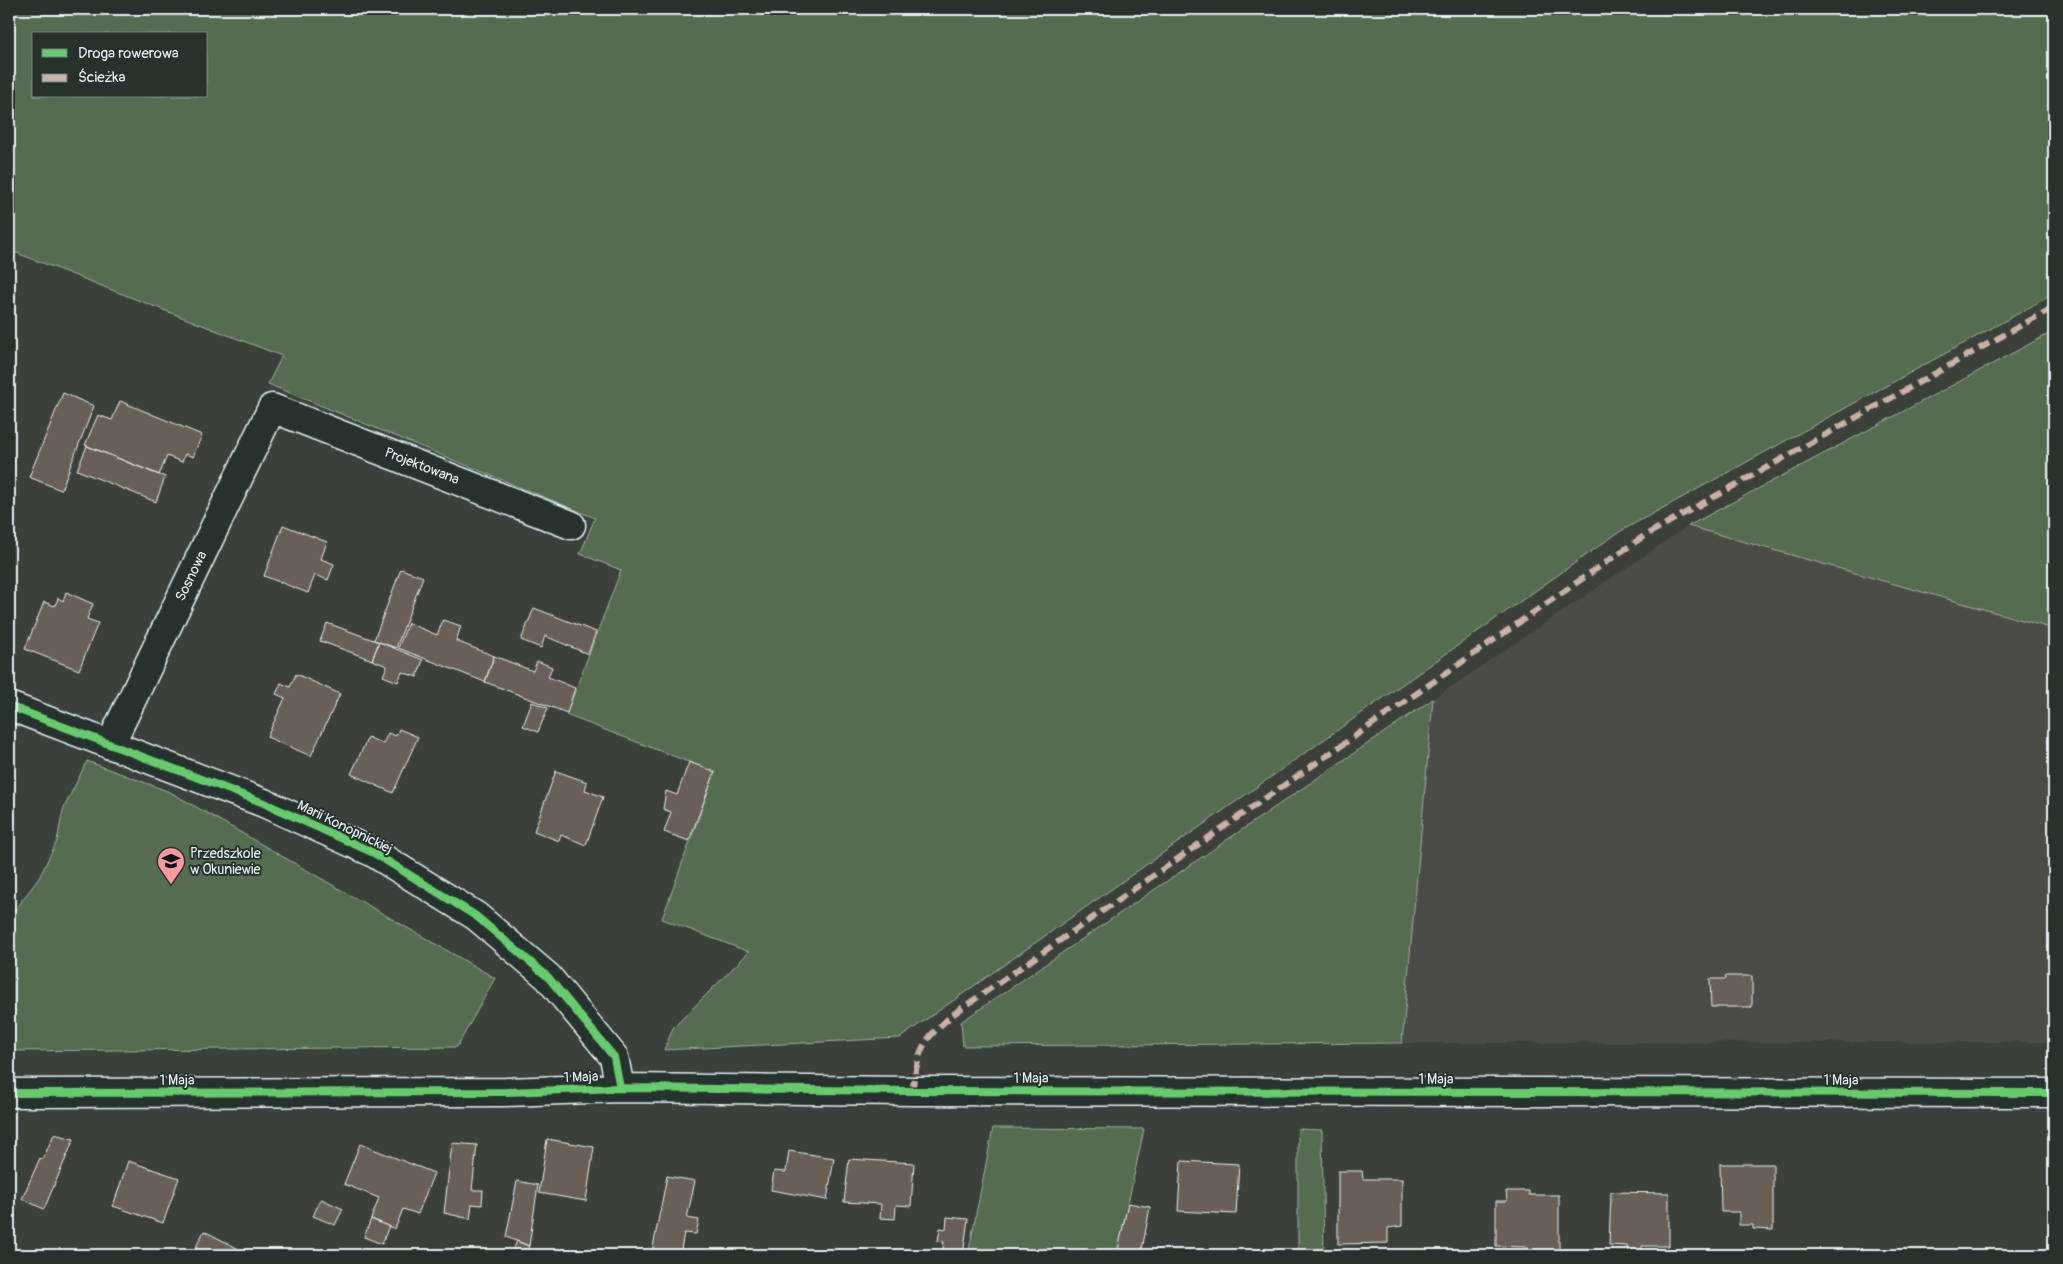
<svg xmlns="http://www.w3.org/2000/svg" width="2063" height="1264" font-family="Pangolin,sans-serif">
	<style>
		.built { fill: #4c4c47 }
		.green { fill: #556c51; stroke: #9eaea4; fill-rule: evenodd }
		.building { fill: #6b5f57; stroke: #e8f1f8 }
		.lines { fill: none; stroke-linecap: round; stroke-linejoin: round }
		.minor-casing { stroke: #e8f1f8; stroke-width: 31 }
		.minor { stroke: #26332d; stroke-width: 28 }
		.quiet { stroke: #cab0a6; stroke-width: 6; stroke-dasharray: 12 6; stroke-linecap: butt }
		.cycleway-casing { stroke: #26332d; stroke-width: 11 }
		.cycleway { stroke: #67ca6e; stroke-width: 8 }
		.labels { text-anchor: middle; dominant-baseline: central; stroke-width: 4; stroke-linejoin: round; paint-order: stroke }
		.street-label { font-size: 14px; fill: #e8f1f8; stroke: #26332d }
		.poi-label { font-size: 14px; fill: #e8f1f8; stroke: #26332d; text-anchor: start }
	</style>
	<rect width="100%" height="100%" fill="#3b403a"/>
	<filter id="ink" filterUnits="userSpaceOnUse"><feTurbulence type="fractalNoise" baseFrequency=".02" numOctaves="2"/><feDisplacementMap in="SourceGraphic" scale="10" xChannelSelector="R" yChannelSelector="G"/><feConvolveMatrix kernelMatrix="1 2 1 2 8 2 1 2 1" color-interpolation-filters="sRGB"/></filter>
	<g filter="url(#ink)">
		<path class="built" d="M 1688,526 L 2054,629 L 2054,1042 L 1402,1043 L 1433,699 Z"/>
		<path class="green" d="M 9,9 L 2054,9 L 2054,294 L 1619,532 L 900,1038 L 664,1050 L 673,1028 L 749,952 L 662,919 L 715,772 L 566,715 L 621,570 L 580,554 L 595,518 L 268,384 L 282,356 L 9,250 ZM 34,34 L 206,34 L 206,96 L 34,96 Z
			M 2054,331 L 2054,629 L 1688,526 Z
			M 1433,699 L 1402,1043 L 963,1046 L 961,1022 Z
			M 87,761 L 170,792 L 495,978 L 457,1047 L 9,1051 L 9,918 L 39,878 L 57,841 L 63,810 Z
			M 993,1128 L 1144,1129 L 1117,1255 L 968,1255 Z
			M 1298,1129 L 1322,1130 L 1324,1255 L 1298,1255 Z"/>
		<path class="building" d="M 63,393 L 94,406 L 61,490 L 29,477 Z
			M 120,401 L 202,435 L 193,457 L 185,454 L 182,462 L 167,456 L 159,475 L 85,445 L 98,415 L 112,420 Z
			M 87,446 L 165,477 L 156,502 L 77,470 Z
			M 283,525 L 327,542 L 321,559 L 334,564 L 328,580 L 315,575 L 308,593 L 264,576 Z
			M 401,569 L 423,577 L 396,648 L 374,640 Z
			M 66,592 L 93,604 L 87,619 L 98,623 L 79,670 L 25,649 L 44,602 L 55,606 L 58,598 L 63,601 Z
			M 534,608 L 596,632 L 588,654 L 545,636 L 541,648 L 521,640 Z
			M 443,620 L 461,626 L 456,641 L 494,656 L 485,682 L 398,648 L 408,623 L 437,635 Z
			M 327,623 L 379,642 L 372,660 L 320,641 Z
			M 379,642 L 423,660 L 417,677 L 402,672 L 398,682 L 383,676 L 387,666 L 372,660 Z
			M 494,656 L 533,671 L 537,661 L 552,667 L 548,677 L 575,688 L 567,713 L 485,682 Z
			M 296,674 L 340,694 L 311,756 L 267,737 L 285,698 L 276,694 L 281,683 L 290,687 Z
			M 532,702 L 548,708 L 538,732 L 523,726 Z
			M 399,729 L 418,737 L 393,793 L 351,774 L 368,737 L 383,744 L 388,733 L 396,736 Z
			M 689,762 L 715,772 L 689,841 L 664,832 L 671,812 L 663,809 L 666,791 L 677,795 Z
			M 556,771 L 587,782 L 585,790 L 603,797 L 586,845 L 561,835 L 559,841 L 534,831 Z
			M 1725,976 L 1752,976 L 1752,1007 L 1711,1007 L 1710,979 L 1726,979 Z
			M 54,1134 L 74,1139 L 44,1209 L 22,1199 L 40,1158 L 43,1159 Z
			M 547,1139 L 594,1147 L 586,1201 L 539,1193 Z
			M 452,1143 L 477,1145 L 472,1190 L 483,1190 L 482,1205 L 472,1204 L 470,1219 L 444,1213 Z
			M 360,1144 L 434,1173 L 418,1214 L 403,1209 L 395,1229 L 371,1219 L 379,1198 L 344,1184 Z
			M 789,1151 L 834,1158 L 827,1200 L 771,1190 L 774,1171 L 786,1172 Z
			M 849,1159 L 914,1163 L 911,1206 L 896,1205 L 895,1219 L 880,1218 L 881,1204 L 844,1202 Z
			M 128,1161 L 179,1178 L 163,1223 L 113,1206 Z
			M 1181,1161 L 1239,1164 L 1236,1214 L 1178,1211 Z
			M 1720,1164 L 1773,1164 L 1773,1230 L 1753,1229 L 1753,1225 L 1739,1225 L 1739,1212 L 1721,1212 Z
			M 1338,1171 L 1362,1171 L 1363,1179 L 1402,1179 L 1402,1226 L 1388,1228 L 1388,1243 L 1338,1244 Z
			M 667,1176 L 695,1181 L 687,1218 L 699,1220 L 696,1234 L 684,1233 L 680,1255 L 652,1252 Z
			M 517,1181 L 538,1185 L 529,1246 L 506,1237 Z
			M 1506,1191 L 1529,1191 L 1529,1195 L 1559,1195 L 1559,1254 L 1527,1254 L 1528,1247 L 1496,1246 L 1496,1201 L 1507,1201 Z
			M 1611,1192 L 1669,1193 L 1669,1246 L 1642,1246 L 1642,1255 L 1628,1255 L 1627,1246 L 1609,1245 Z
			M 321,1199 L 343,1209 L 335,1225 L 313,1216 Z
			M 1128,1203 L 1150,1207 L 1141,1255 L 1117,1255 Z
			M 947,1217 L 968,1219 L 963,1255 L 942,1255 L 944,1242 L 938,1241 L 940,1228 L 946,1229 Z
			M 371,1219 L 389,1226 L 382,1244 L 364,1237 Z
			M 204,1231 L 237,1248 L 233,1255 L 192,1255 Z
			M 517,1241 L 529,1246 L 525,1255 L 511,1255 Z"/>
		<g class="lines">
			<g class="minor-casing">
				<path id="minor" d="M 9,706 L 264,803 L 374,853 L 476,916 L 548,977 L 614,1057 L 620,1088
					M 110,745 L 272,408 L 571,525
					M 9,1093 L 506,1092 L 620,1088 L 912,1091 L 2054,1093"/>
			</g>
			<use href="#minor" class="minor"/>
			<path class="quiet" d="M 912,1091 C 920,1047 920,1042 955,1013 L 1644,536 L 2054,307"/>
			<g class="cycleway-casing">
				<path id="cycleway" d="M 9,706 L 264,803 L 374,853 L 476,916 L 548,977 L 614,1057 L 620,1088
					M 9,1093 L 506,1092 L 620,1088 L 912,1091 L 2054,1093"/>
			</g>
			<use href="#cycleway" class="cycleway"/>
		</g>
	</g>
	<defs>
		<g id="school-pin" transform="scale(1.4375)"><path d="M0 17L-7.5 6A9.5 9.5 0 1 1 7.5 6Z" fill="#ff9aa2" stroke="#26332d"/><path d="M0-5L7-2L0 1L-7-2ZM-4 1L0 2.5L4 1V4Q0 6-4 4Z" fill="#111"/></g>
	</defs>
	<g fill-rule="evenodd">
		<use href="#school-pin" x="171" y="861"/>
	</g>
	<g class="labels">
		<g class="street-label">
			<text transform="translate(422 466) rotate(21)">Projektowana</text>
			<text transform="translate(191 576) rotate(-64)">Sosnowa</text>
			<text transform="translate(345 827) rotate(26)">Marii Konopnickiej</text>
			<text transform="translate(581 1077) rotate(-2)">1 Maja</text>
			<text x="1031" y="1078">1 Maja</text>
			<text x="1436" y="1079">1 Maja</text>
			<text x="177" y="1080">1 Maja</text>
			<text x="1841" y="1080">1 Maja</text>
		</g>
		<g class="poi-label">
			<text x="190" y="853">Przedszkole<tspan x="190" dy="16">w Okuniewie</tspan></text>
		</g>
	</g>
	<rect width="2063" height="1264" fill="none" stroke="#26332d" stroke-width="30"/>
	<rect x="15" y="15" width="2033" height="1234" fill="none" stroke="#e8f1f8" stroke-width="2" filter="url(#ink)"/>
	<rect x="32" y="32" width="175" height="65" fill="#26332d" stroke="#747f7e"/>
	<rect x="42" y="49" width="25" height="8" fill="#67ca6e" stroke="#747f7e"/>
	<text x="78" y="58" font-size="15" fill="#e8f1f8">Droga rowerowa</text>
	<rect x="42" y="74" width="25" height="8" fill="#cab0a6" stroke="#747f7e"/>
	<text x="78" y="82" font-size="15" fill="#e8f1f8">Ścieżka</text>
</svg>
